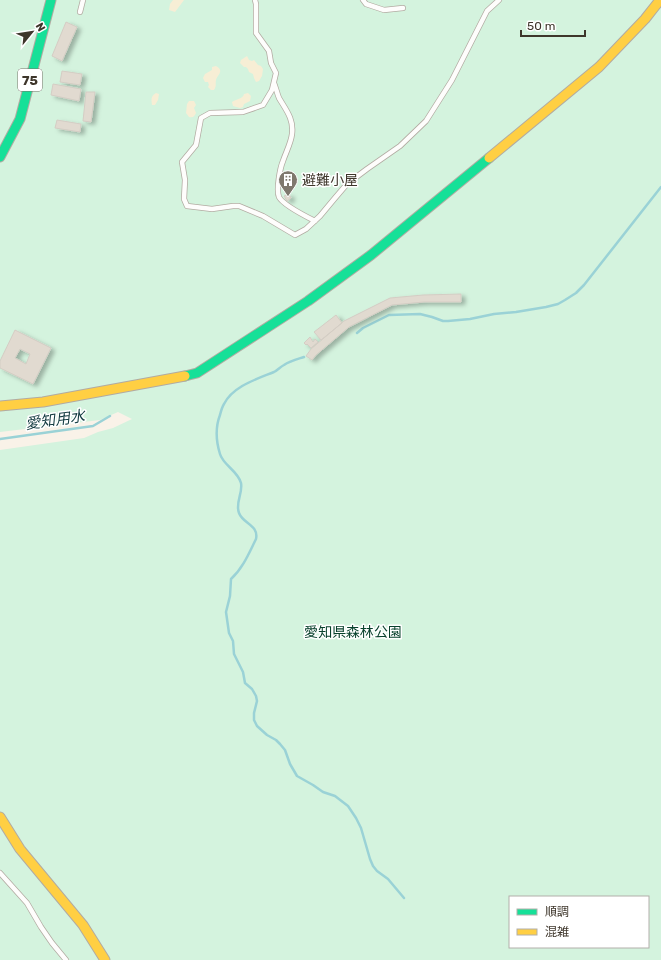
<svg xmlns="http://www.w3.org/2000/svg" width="661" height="960" font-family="Rubik,'Noto Sans JP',sans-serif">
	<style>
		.green { fill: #d4f3de; fill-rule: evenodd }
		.sand { fill: #f7eed5 }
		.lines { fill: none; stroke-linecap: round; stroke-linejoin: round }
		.stream { stroke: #9ad2d6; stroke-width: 2.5 }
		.building { fill: #e1dad0; stroke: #d4cdc4; fill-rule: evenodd; filter: url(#shadow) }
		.lane-casing { stroke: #b2aba2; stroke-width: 6 }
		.fast-casing { stroke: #b2aba2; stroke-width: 11 }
		.slow-casing { stroke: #b2aba2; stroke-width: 11 }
		.lane { stroke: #fefdfc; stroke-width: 4.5 }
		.fast { stroke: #16e098; stroke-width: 9 }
		.slow { stroke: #ffcf43; stroke-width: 9 }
		.labels { text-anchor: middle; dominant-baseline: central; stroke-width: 3; stroke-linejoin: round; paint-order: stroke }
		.shield { fill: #fff; stroke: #78726b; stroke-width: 1 }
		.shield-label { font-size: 13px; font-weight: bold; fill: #3e362b }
		.poi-label { font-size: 14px; fill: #3e362b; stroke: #fff; text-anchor: start }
		.park-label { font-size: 14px; fill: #08412c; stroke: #fff }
		.water-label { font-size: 15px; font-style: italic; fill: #133b40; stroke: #fff }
	</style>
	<defs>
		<filter id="shadow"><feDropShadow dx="4" dy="2.5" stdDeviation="2" flood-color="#0004"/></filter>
	</defs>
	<rect width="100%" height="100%" fill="#f9f2e8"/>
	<path class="green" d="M 0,0 L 661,0 L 661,960 L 0,960 L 0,450 L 84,438 L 98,432 L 113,428 L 132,419 L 118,412 L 100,420 L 0,432 ZM 510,897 L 648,897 L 648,947 L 510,947 Z"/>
	<path class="sand" d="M 173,0 L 184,0 L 175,12 L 169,10 L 170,4 Z
		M 247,56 L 249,60 L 252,61 L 254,60 L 258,65 L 261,66 L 263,69 L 262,76 L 259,81 L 256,82 L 254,78 L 253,74 L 249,72 L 248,69 L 246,67 L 244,67 L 240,63 L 241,60 Z
		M 216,66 C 225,71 217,75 216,80 C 215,85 217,85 214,90 L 211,90 L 208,87 L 209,85 L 208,82 L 205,82 L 203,78 L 205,74 L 212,70 L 212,67 Z
		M 156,93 L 159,94 L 158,100 L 155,105 L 152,105 C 151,99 151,96 156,93 Z
		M 248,93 L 251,96 L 250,101 L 244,104 L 243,107 L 240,108 L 233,106 L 232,102 C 236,99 243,99 244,94 Z
		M 189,101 L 194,101 L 196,105 L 194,108 L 196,113 C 194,117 193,118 189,117 L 186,113 L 187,104 Z"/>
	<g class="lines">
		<path class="stream" d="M 357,333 L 363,328 L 389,315 L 420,314 L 432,317 L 443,321 L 448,321 L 470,319 L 494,314 L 516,312 L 546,307 L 558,304 L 565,300 L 576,293 L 584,285 L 661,187
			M 304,357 C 298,359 290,361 284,365 C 280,367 278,370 274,372 C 257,379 233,386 224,404 C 222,407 221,411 220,415 C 215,428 216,441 220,454 C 223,465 238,471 241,483 C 243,493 235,503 239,513 C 243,524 259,525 256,539 C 249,553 243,568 231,579 L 230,596 L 226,612 L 229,633 L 233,641 L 234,654 L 243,672 L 245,683 L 252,689 L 256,696 L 257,701 L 254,713 L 254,720 L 257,726 L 267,735 L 276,740 L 280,744 L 285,750 L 290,764 L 297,776 L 313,785 L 323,792 L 335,796 L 348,806 L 356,818 L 361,828 L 370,859 L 373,866 L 377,871 L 388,879 L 404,898
			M 0,439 L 93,426 L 110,416"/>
	</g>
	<path class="building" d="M 66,22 L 77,27 L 62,61 L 52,56 Z
		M 62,71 L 82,74 L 80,85 L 60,82 Z
		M 53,84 L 81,89 L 79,101 L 51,95 Z
		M 86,92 L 95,92 L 91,122 L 83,121 Z
		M 57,120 L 81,124 L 80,132 L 55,128 Z
		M 289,194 L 291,198 L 287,201 L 284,196 Z
		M 461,294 L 461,302 L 424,302 L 392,305 L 349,327 L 316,355 L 312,360 L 306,356 L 311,349 L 344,321 L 390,298 L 423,295 Z
		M 336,315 L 342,323 L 321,340 L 314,332 Z
		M 15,330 L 51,348 L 33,384 L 0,368 L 0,361 ZM 20,349 L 30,354 L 26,364 L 15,358 Z
		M 310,337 L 313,342 L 315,339 L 318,342 L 311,348 L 307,344 L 306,345 L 304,343 Z"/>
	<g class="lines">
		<g class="lane-casing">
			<path id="lane" d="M 255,0 L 256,4 L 256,33 L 269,51 L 271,63 L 276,73 L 272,90 L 263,105 L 243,112 L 210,113 L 201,118 L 196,145 L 182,162 L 185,180 L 184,199 L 187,206 L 212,209 L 233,206 L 239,206 L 263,216 L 295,235 L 306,229 L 320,216 L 335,198 L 347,184 L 367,169 L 400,146 L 426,121 L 452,80 L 487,11 L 499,0
				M 363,0 L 366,4 L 384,10 L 403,8
				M 80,12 L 83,0
				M 274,83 C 276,88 277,93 279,98 C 286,110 294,119 292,134 C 291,143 286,152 283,161 C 280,168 276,190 279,197 C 283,205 307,217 315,221
				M 0,873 L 27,903 L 41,927 L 52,943 L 66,960"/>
		</g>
		<g class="fast-casing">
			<path id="fast" d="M 0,157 L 20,119 L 51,0
				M 185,376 L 197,373 L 308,301 L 371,255 L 489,158"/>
		</g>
		<g class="slow-casing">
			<path id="slow" d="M 489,158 L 599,67 L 645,19 L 660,0
				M 0,406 L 43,402 L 185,376
				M 0,817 L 20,849 L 83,925 L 105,960"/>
		</g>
		<use href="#lane" class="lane"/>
		<use href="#fast" class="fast"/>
		<use href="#slow" class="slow"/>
	</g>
	<defs>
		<g id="building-pin" transform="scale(1)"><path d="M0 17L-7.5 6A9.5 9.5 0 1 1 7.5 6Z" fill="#7f786d" stroke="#fff"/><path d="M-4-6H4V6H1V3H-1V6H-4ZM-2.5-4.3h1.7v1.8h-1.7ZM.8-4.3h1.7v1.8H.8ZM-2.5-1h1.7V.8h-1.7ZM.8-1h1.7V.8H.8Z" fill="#fff"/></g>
	</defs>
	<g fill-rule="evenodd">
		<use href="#building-pin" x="288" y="180"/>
	</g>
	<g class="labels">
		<rect class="shield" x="18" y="69" width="24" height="22" rx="3"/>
		<g class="shield-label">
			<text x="30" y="80">75</text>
		</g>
		<g class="poi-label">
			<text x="302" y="180">避難小屋</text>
		</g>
		<g class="park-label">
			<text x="353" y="632">愛知県森林公園</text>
		</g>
		<g class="water-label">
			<text transform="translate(55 420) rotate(-8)">愛知用水</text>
		</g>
	</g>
	<rect x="509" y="896" width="140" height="52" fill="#ffffff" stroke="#b2afaa"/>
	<rect x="517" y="909" width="20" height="6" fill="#16e098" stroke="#b2afaa"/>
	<text x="545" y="916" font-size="12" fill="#3e362b">順調</text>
	<rect x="517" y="929" width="20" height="6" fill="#ffcf43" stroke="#b2afaa"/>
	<text x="545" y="936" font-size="12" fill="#3e362b">混雑</text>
	<g transform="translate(32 32) rotate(60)" stroke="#ffffff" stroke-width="3" paint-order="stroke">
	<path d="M0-3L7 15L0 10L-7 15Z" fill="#3e362b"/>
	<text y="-6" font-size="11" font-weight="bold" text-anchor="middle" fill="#3e362b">N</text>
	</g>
	<path d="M521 30v6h64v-6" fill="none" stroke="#3e362b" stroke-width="2"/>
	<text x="527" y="30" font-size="12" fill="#3e362b" stroke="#ffffff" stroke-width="3" paint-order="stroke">50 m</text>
</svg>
